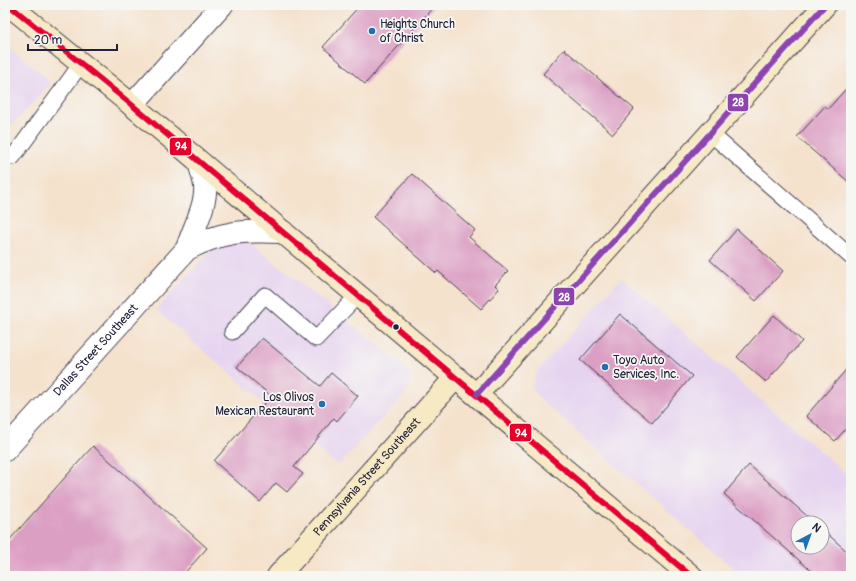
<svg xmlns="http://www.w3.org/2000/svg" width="856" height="581" font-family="Pangolin,sans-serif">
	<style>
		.built { fill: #e6d3f0; fill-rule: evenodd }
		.building { fill: #dc9fc4 }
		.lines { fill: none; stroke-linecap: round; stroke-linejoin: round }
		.lane-casing { stroke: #423f51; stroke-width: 17 }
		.street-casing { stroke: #423f51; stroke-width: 24 }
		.secondary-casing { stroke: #423f51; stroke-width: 24 }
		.lane { stroke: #fff; stroke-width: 15 }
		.street { stroke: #fff; stroke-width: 22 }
		.secondary { stroke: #f7e9c3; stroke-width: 22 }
		.bus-1-casing { stroke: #f6f6f2; stroke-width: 9 }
		.bus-2-casing { stroke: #f6f6f2; stroke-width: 9 }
		.bus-1 { stroke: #e4002b; stroke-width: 6 }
		.bus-2 { stroke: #8e44ad; stroke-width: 6 }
		.poi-dot { fill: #1f6fb2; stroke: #f6f6f2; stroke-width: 1.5 }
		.bus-dot { fill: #22223b; stroke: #f6f6f2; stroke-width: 1.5 }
		.labels { text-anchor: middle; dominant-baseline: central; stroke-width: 3.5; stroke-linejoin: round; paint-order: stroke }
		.poi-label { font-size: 12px; fill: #22223b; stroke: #f6f6f2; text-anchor: start }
		.street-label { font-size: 12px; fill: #22223b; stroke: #f6f6f2 }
		.line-badge { stroke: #f6f6f2; stroke-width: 1.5 }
		.badge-label { font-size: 11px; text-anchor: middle; font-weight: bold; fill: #fff }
	</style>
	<rect width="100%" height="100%" fill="#f6f6f2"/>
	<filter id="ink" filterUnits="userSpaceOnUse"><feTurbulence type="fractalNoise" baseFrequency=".025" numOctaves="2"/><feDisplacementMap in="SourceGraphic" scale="8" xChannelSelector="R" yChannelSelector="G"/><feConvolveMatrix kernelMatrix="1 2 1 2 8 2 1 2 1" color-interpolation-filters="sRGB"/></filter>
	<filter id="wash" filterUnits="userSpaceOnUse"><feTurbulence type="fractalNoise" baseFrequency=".012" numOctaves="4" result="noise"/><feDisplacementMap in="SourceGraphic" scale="16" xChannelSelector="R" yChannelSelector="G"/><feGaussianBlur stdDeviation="0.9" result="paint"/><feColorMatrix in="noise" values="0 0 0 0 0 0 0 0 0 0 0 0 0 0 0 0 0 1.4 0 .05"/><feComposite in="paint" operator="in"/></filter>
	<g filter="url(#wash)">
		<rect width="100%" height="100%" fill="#f5e2cd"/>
		<path class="built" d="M 5,43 L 51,83 L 5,132 Z
			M 248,241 L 401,364 L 411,376 L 407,391 L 338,466 L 156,310 L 216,245 Z
			M 621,278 L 851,478 L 851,576 L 742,576 L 539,398 L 532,387 L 535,374 ZM 798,523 L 822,523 L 822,547 L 798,547 Z"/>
		<g id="blocks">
			<path class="building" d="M 360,5 L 435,5 L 365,84 L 323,47 Z
				M 564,49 L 634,109 L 613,134 L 543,74 Z
				M 851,83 L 851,184 L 797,137 L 825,106 L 828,109 Z
				M 412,174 L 475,230 L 469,237 L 508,271 L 495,285 L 499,289 L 481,309 L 438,271 L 436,273 L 373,217 Z
				M 737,229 L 783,271 L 756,301 L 710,260 Z
				M 620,314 L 692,376 L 652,423 L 580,360 Z
				M 774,315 L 802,341 L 766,382 L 737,357 Z
				M 262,338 L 320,386 L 331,373 L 358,396 L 337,421 L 334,418 L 294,467 L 303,474 L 287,492 L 276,483 L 260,502 L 214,461 L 271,396 L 237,367 Z
				M 851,364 L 851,423 L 835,441 L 806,416 Z
				M 93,446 L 207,548 L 182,576 L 5,576 L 5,545 Z
				M 749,465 L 815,523 L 798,523 L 798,547 L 822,547 L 822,529 L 851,555 L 851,576 L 817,576 L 724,494 Z"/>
		</g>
	</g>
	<g filter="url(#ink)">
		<use href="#blocks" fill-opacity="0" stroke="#423f51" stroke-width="1"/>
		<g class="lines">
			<g class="lane-casing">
				<path id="lane" d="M 710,133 L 851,257
					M 13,157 L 81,64
					M 232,332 L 265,295 L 316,339 L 358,295"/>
			</g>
			<g class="street-casing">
				<g id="street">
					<path d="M 132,105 L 222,5"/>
					<path d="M 187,249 C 192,231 207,205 205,186 C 204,178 201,170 199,162"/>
					<path id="s1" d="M 5,450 L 187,249 C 224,231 243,230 283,232"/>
				</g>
			</g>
			<g class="secondary-casing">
				<g id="secondary">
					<path d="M 9,5 L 132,105 L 691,576"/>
					<path d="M 477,394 L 825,5"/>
					<path id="s2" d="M 278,576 L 456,377"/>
				</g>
			</g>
			<use href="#lane" class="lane"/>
			<use href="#street" class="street"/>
			<use href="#secondary" class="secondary"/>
			<g class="bus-1-casing">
				<path id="bus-1" d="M 9,5 L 132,105 L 691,576"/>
			</g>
			<g class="bus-2-casing">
				<path id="bus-2" d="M 477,394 L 825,5"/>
			</g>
			<use href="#bus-1" class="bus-1"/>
			<use href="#bus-2" class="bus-2"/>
		</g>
	</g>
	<g class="poi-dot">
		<circle cx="372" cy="31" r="4"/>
		<circle cx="605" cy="367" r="4"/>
		<circle cx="322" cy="404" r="4"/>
	</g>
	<circle class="bus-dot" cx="396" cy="327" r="3.5"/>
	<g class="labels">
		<g class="poi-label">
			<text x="380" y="24">Heights Church<tspan x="380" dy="14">of Christ</tspan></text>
			<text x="613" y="360">Toyo Auto<tspan x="613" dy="14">Services, Inc.</tspan></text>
			<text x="314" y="397" text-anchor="end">Los Olivos<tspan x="314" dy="14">Mexican Restaurant</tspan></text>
		</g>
		<g class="street-label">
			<text stroke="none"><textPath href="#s1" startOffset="135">Dallas Street Southeast</textPath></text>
			<text stroke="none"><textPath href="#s2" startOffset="133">Pennsylvania Street Southeast</textPath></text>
		</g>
	</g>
	<g class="line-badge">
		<rect x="727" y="93" width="22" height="19" rx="4" fill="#8e44ad"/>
		<rect x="169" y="137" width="23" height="19" rx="4" fill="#e4002b"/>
		<rect x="553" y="287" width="22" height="19" rx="4" fill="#8e44ad"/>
		<rect x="509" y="423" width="23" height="19" rx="4" fill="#e4002b"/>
	</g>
	<g class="badge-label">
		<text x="738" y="106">28</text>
		<text x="181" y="150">94</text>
		<text x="564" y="301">28</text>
		<text x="521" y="437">94</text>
	</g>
	<rect width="856" height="581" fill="none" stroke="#f6f6f2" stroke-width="20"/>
	<g transform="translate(810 535) rotate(41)"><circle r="19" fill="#f6f6f2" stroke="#a1a1a9"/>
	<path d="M0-3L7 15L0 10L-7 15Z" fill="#1f6fb2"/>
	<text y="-6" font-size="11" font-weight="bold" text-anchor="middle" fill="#22223b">N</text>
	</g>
	<path d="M28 44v6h89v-6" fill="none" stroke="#22223b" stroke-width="2"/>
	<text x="34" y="44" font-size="12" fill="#22223b" stroke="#f6f6f2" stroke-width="3" paint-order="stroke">20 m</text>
</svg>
